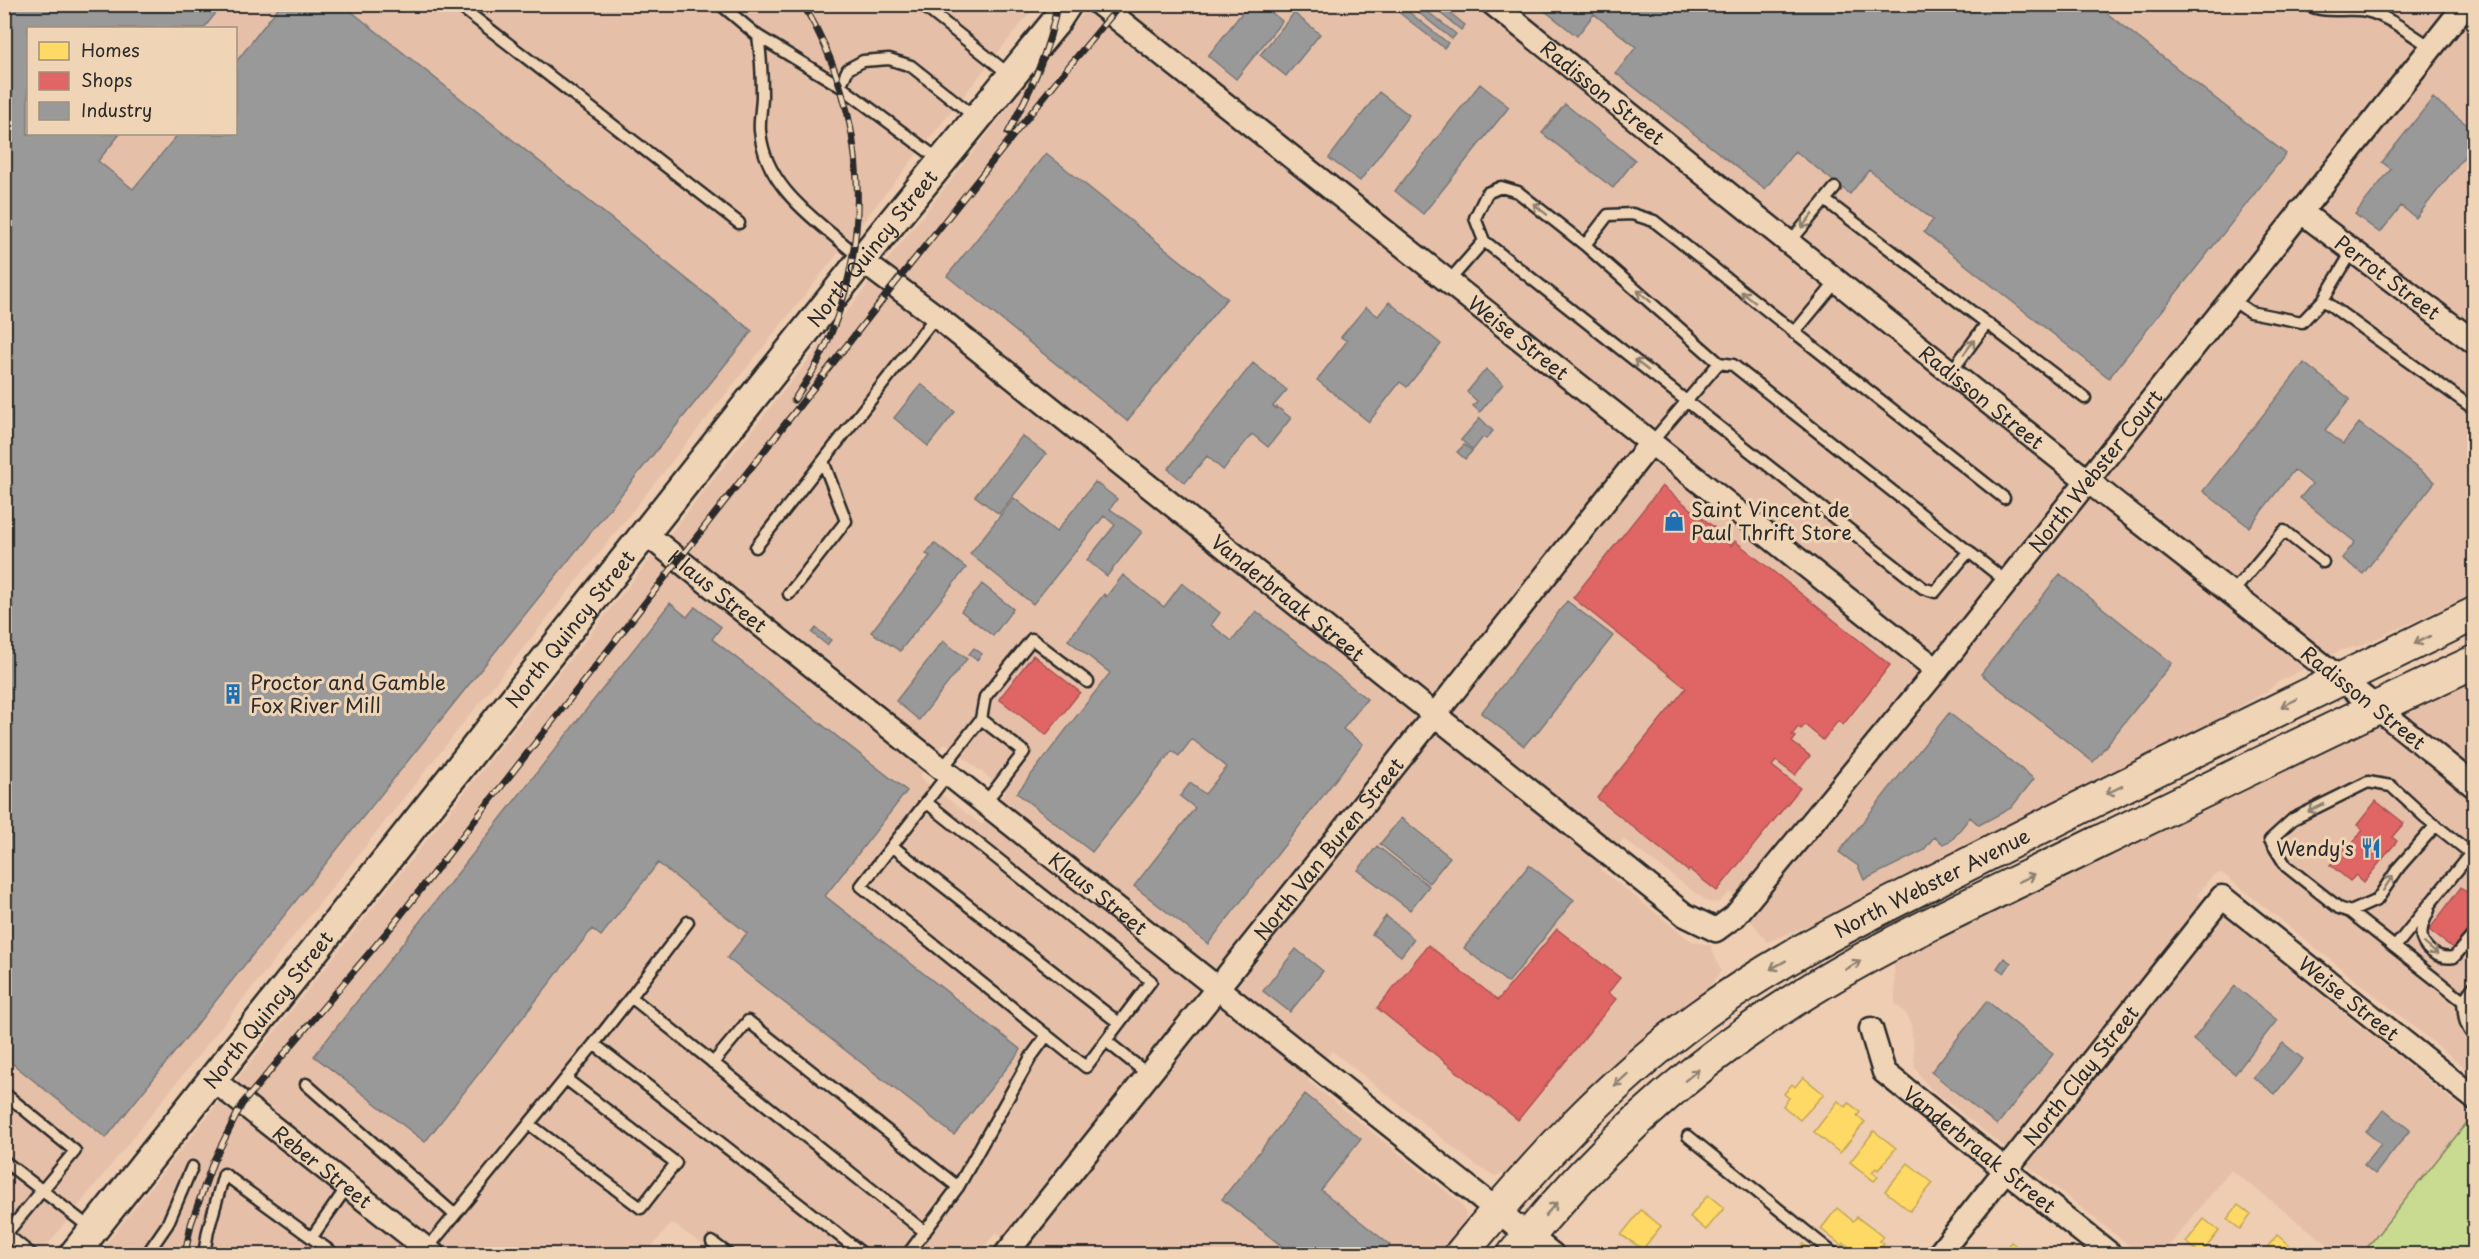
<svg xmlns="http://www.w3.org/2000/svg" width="2479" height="1259" font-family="'Playpen Sans',sans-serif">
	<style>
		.built { fill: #e6bfa8; fill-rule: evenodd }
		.green { fill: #c9db90; stroke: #7a835e; stroke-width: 1.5 }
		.homes { fill: #ffd966; stroke: #bfa554; stroke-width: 1.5 }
		.shops { fill: #e06666; stroke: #aa5454; stroke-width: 1.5 }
		.industry { fill: #999; stroke: #787878; stroke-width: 1.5 }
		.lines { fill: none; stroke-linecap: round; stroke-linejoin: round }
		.service-casing { stroke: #2b2b2b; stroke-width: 15 }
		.minor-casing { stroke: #2b2b2b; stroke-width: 27 }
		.tertiary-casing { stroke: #2b2b2b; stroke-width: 33 }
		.secondary-casing { stroke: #2b2b2b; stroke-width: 36 }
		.service { stroke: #efd4b6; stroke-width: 10 }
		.minor { stroke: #efd4b6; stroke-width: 22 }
		.tertiary { stroke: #efd4b6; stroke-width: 28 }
		.secondary { stroke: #efd4b6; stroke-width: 32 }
		.rail-casing { stroke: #2b2b2b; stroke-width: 7 }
		.rail { stroke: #efd4b6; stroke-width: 4.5; stroke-dasharray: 14; stroke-linecap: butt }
		.oneway { stroke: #8d8070 }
		.labels { text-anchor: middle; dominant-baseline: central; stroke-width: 6; stroke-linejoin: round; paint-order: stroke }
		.street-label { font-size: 20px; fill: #2b2b2b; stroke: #efd4b6 }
		.poi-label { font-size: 20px; fill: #2b2b2b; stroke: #efd4b6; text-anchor: start }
	</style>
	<rect width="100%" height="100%" fill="#eecdb2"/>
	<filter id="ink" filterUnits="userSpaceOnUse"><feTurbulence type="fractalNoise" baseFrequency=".0167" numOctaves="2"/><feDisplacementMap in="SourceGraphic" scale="12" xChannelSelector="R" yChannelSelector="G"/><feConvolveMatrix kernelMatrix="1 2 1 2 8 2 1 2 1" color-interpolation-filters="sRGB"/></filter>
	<g filter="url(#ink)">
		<path class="built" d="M 5,5 L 1036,5 L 40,1254 L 5,1254 ZM 28,28 L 236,28 L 236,134 L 28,134 Z
			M 1090,5 L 2474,5 L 2474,594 L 2360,646 L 2341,650 L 2278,682 L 2266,692 L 2183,739 L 1820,921 L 1767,942 L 1730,892 L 1718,903 L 1708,902 L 1623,839 L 1600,869 L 1686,937 L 1692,941 L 1710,945 L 1721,971 L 1704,994 L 1576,1103 L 1509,1172 L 1495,1176 L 1477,1166 L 1332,1051 L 1308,1081 L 1460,1202 L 1466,1214 L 1464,1224 L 1443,1254 L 1024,1254 L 996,1232 L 978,1254 L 737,1254 L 720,1241 L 713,1252 L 672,1223 L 645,1254 L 98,1254 ZM 945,743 L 1006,791 L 982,825 L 919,777 Z
			M 2474,677 L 2474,1075 L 2222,873 L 2213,875 L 2197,895 L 2472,1116 L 2362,1254 L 2340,1254 L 2231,1170 L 2162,1254 L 2140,1254 L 1932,1090 L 1921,1077 L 1915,1067 L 1911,1023 L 1907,1015 L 1895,1003 L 1894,960 L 2041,886 Z"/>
		<path class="green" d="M 2472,1116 L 2474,1118 L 2474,1254 L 2362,1254 Z"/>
		<path class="homes" d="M 1803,1077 L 1824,1094 L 1800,1120 L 1783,1106 L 1789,1098 L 1784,1094 L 1792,1084 L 1795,1087 Z
			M 1838,1101 L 1846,1107 L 1849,1103 L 1860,1112 L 1857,1116 L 1865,1122 L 1840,1153 L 1814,1132 Z
			M 1874,1131 L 1896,1148 L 1878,1170 L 1876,1168 L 1872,1172 L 1878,1177 L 1874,1181 L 1850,1162 Z
			M 1908,1163 L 1933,1183 L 1910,1211 L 1885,1191 Z
			M 1708,1195 L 1724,1208 L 1706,1230 L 1690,1217 Z
			M 2238,1205 L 2251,1215 L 2240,1229 L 2227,1219 Z
			M 1837,1208 L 1853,1221 L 1857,1217 L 1883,1237 L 1880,1241 L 1884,1244 L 1876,1254 L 1858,1254 L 1844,1243 L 1842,1246 L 1821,1229 Z
			M 1641,1210 L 1661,1226 L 1643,1249 L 1621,1235 Z
			M 2204,1219 L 2219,1231 L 2201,1254 L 2186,1242 Z
			M 2277,1235 L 2289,1245 L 2282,1254 L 2262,1254 Z
			M 2011,1242 L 2027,1254 L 2001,1254 Z
			M 1803,1244 L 1817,1254 L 1795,1254 Z"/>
		<path class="shops" d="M 1662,486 L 1720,532 L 1717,535 L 1731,546 L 1735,541 L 1890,665 L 1843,725 L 1838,721 L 1823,740 L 1805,725 L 1801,729 L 1798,727 L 1792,735 L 1796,737 L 1792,742 L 1810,756 L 1795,775 L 1776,761 L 1772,766 L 1800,788 L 1717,891 L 1690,870 L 1688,871 L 1597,798 L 1686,688 L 1573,598 Z
			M 1033,655 L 1080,692 L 1046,735 L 999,699 Z
			M 2376,801 L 2404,823 L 2392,837 L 2397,841 L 2364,882 L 2356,875 L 2350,881 L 2330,865 L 2348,843 L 2351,845 L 2363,830 L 2357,825 Z
			M 2461,887 L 2474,898 L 2474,922 L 2454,949 L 2429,930 Z
			M 1557,929 L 1620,978 L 1608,993 L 1616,999 L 1518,1120 L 1377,1008 L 1428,945 L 1498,1000 Z"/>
		<path class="industry" d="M 4,4 L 223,4 L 204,28 L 28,28 L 28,134 L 120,134 L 98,161 L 133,189 L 178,134 L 236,134 L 236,62 L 281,4 L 342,4 L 752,331 L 106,1138 L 4,1057 Z
			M 1249,4 L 1261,4 L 1282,21 L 1236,79 L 1208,56 Z
			M 1418,4 L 1456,34 L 1452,39 L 1409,5 Z
			M 1429,4 L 1439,4 L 1465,25 L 1461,30 Z
			M 1536,4 L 2053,4 L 2055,6 L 2057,4 L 2095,4 L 2286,154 L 2109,378 L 1924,232 L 1933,220 L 1869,170 L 1850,194 L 1795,151 L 1765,189 L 1616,73 L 1636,47 L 1594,14 L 1577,36 Z
			M 1401,6 L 1448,43 L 1444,48 L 1397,11 Z
			M 1294,13 L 1320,34 L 1286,76 L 1260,55 Z
			M 1480,84 L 1509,107 L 1423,214 L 1395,191 Z
			M 1379,92 L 1409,115 L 1360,181 L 1329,158 Z
			M 2433,98 L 2474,130 L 2474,144 L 2416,218 L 2401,206 L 2380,233 L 2355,214 L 2391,169 L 2382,162 Z
			M 1565,104 L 1635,160 L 1613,188 L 1542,133 Z
			M 1046,153 L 1227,298 L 1127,421 L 947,276 Z
			M 1389,302 L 1441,344 L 1407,387 L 1400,382 L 1369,422 L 1317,380 L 1347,341 L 1341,337 L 1366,307 L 1378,316 Z
			M 1253,363 L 1287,390 L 1273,406 L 1276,409 L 1277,407 L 1291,418 L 1268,447 L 1252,434 L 1223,470 L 1207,456 L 1185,483 L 1168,469 Z
			M 2304,363 L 2350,399 L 2325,430 L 2343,444 L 2359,423 L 2435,482 L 2363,574 L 2342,558 L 2355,542 L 2300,498 L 2312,484 L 2294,470 L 2249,527 L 2203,491 Z
			M 1486,369 L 1503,384 L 1480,412 L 1473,406 L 1477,401 L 1467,392 Z
			M 921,384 L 955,412 L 928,446 L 894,418 Z
			M 1480,418 L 1493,431 L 1486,439 L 1483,437 L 1473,450 L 1461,440 Z
			M 1022,436 L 1046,454 L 999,514 L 975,496 Z
			M 1464,445 L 1472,451 L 1465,459 L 1457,452 Z
			M 1095,482 L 1117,499 L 1110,509 L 1142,532 L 1107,576 L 1087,560 L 1115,525 L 1104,516 L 1033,604 L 970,554 L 1014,498 L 1056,532 Z
			M 934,543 L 966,568 L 900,651 L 871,632 L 930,556 L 926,554 Z
			M 2060,574 L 2172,663 L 2093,762 L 1981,674 Z
			M 1123,575 L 1164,607 L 1182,583 L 1220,613 L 1211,625 L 1232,641 L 1256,611 L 1367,699 L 1343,729 L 1363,744 L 1208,944 L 1134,886 L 1195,808 L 1180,796 L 1190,783 L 1205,794 L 1227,767 L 1192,739 L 1179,756 L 1172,751 L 1092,852 L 1017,793 L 1110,673 L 1068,640 L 1104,594 L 1106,597 Z
			M 982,584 L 1013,609 L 993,636 L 961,611 Z
			M 1567,601 L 1613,636 L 1535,735 L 1534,734 L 1524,746 L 1481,713 Z
			M 670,603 L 687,617 L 695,607 L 721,627 L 712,639 L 907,791 L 825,896 L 1021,1050 L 954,1135 L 727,958 L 747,933 L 658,863 L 601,936 L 592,929 L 425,1142 L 314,1056 Z
			M 816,628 L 831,640 L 827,645 L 812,633 Z
			M 943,641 L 967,659 L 919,720 L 896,701 Z
			M 974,648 L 982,654 L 977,660 L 969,654 Z
			M 1949,713 L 2034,779 L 2011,808 L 1979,825 L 1970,817 L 1952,840 L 1943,844 L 1934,837 L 1923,851 L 1864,880 L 1858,866 L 1839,852 Z
			M 1401,818 L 1450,857 L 1429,883 L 1380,844 Z
			M 1377,846 L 1429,886 L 1410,910 L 1358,870 Z
			M 1529,865 L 1574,900 L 1508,983 L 1464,948 Z
			M 1386,916 L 1414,939 L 1401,956 L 1372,934 Z
			M 1296,949 L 1323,971 L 1290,1012 L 1263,991 Z
			M 2004,958 L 2011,963 L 2004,973 L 1997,968 Z
			M 2235,986 L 2277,1020 L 2235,1074 L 2193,1040 Z
			M 1987,1001 L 2053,1054 L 1997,1125 L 1931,1072 Z
			M 2283,1043 L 2303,1059 L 2275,1094 L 2253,1077 Z
			M 1305,1094 L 1361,1139 L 1321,1190 L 1390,1245 L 1383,1254 L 1292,1254 L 1222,1199 Z
			M 2384,1109 L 2410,1130 L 2375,1174 L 2364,1165 L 2381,1144 L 2366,1132 Z"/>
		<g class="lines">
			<g class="service-casing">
				<path id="service" d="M 457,4 L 739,223
					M 720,4 L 758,36
					M 921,4 L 1010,75
					M 2306,4 C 2328,15 2344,7 2366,11 C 2387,15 2413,36 2431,47
					M 840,86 L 848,69 L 863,61 L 889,59 L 911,66 L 975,117
					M 1835,188 L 1825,200 L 2085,398
					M 1790,242 L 1825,200
					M 1585,245 L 1608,215 L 1632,214 L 1654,221 L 2004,498
					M 2353,250 L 2323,300 L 2474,409
					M 862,260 C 822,223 765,191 760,131 C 759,119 762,107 762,95 C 762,75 761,56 758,36 L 840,86 L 941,161
					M 1448,282 L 1484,241
					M 2231,299 L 2250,312 L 2302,322 L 2323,300
					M 1794,333 L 1836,282
					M 1719,363 L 1585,245 L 1518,192 L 1501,187 L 1487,193 L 1475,218 L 1484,241 L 1923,588 L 1935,592 L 1969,551
					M 1951,372 L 1987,323
					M 1651,443 L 1719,363 L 1733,365 L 2007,582
					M 756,547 L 936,316
					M 2232,593 L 2284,531 L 2323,562
					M 789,594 L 846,521 L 823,461
					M 981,719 L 1024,752 L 985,803
					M 942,769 L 981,719 L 985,697 L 1032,639 L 1088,682
					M 926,802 L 1151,981 L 1086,1067 L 861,886 L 948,774
					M 2436,825 L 2399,867 L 2377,900 L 2350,912 L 2339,908 L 2286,866 L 2270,840 L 2293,819 L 2368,782 L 2391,786 L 2425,817 L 2474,856
					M 892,846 L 1119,1023
					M 2429,910 C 2427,915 2423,922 2422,928 C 2418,947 2437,960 2454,957 L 2474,934
					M 2350,912 L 2463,1001
					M 2395,947 L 2471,853
					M 2474,986 L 2463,1001 C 2464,1014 2464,1026 2474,1036
					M 631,997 L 688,922
					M 1106,1041 L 1149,1075
					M 594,1044 L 631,997 L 925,1232
					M 713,1063 L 748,1021 L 958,1187
					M 306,1084 L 455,1215
					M 4,1093 L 75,1151 L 6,1234 L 4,1233
					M 529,1124 L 641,1208 L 676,1163 L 566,1079
					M 1688,1136 L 1834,1254
					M 4,1161 L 93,1230
					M 4,1236 L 6,1234 L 31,1254
					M 312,1237 L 347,1187
					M 84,1242 L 102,1254
					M 712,1242 L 728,1254
					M 427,1249 L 594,1044 L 863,1254
					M 147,1254 L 167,1225 L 192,1167
					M 204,1254 L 208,1231 L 224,1174 L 334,1254
					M 908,1254 L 958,1187 L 1031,1057 L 1047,1035"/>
			</g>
			<g class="minor-casing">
				<g id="minor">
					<path id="s1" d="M 1099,4 L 1937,670"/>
					<path id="s2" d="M 1493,4 C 1691,163 1888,324 2088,481 C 2217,583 2347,682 2474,786"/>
					<path id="s3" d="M 2300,211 L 2474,342"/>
					<path id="s4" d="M 862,261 L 936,316 L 1685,915 L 1716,930 L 1735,916 L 1937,670 L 2466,4"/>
					<path id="s5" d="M 645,533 L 1552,1254"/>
					<path id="s6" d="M 1871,1029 L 1884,1072 L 2110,1254"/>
					<path id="s7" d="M 212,1079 L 433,1254"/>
					<path id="s8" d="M 1006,1254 L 1651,443"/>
					<path id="s9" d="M 1939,1254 L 2222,897 L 2474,1098"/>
				</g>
			</g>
			<g class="tertiary-casing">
				<g id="tertiary">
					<path id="s10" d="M 74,1254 L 884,232 L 1054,24 L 1067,4"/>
				</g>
			</g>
			<g class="secondary-casing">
				<g id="secondary">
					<path id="s11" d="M 1461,1254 C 1532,1167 1606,1085 1697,1018 C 1786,952 1890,904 1988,854 C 2149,772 2312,693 2474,614"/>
					<path d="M 1514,1254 C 1596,1151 1695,1061 1807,992 C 1899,935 2000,891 2097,843 C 2223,782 2348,720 2474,662"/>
				</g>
			</g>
			<use href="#service" class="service"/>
			<use href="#minor" class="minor"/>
			<use href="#tertiary" class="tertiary"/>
			<use href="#secondary" class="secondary"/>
			<g class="rail-casing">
				<path id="rail" d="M 1008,133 C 1030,91 1050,51 1057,4
					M 794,400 C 802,388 811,375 818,362 C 876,247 869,115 803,4
					M 185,1254 L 191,1224 L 213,1162 L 242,1104 L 392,926 L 894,285 L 1055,83 L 1121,4"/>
			</g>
			<use href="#rail" class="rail"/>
		</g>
		<defs><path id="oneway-shaft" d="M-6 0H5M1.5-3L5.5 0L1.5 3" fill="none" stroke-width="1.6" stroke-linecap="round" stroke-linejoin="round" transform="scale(1.5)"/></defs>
		<g class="oneway">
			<use href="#oneway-shaft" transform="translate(1540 209) rotate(-141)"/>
			<use href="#oneway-shaft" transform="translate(1807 221) rotate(129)"/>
			<use href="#oneway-shaft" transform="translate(1644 296) rotate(-139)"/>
			<use href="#oneway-shaft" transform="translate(1748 297) rotate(-142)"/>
			<use href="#oneway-shaft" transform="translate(1969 347) rotate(-54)"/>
			<use href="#oneway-shaft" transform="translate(1641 365) rotate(-142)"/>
			<use href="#oneway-shaft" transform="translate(2422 640) rotate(154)"/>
			<use href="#oneway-shaft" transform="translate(2289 703) rotate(154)"/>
			<use href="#oneway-shaft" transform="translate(2114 790) rotate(154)"/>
			<use href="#oneway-shaft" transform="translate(2316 808) rotate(154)"/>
			<use href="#oneway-shaft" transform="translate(2027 878) rotate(-26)"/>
			<use href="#oneway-shaft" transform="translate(2388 883) rotate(-57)"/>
			<use href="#oneway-shaft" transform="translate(2431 949) rotate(41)"/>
			<use href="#oneway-shaft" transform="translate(1778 965) rotate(151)"/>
			<use href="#oneway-shaft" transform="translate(1853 965) rotate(-31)"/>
			<use href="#oneway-shaft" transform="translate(1692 1075) rotate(-39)"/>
			<use href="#oneway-shaft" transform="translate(1621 1080) rotate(138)"/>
			<use href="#oneway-shaft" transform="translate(1551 1209) rotate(-50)"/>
		</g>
	</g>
	<defs>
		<g id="shop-bare" transform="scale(1.62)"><path d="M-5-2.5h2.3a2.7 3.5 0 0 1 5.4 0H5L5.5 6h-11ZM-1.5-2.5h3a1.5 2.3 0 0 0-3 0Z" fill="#1f6fb2" stroke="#efd4b6" stroke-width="2.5" paint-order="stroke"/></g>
		<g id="building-bare" transform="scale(1.62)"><path d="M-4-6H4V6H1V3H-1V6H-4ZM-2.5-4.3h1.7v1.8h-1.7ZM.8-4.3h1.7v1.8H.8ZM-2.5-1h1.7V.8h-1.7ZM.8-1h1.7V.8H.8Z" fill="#1f6fb2" stroke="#efd4b6" stroke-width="2.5" paint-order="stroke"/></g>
		<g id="restaurant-bare" transform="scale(1.62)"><path d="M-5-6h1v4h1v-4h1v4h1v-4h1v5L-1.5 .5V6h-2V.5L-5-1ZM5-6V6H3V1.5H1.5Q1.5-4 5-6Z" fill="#1f6fb2" stroke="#efd4b6" stroke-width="2.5" paint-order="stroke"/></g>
	</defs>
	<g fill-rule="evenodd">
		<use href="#shop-bare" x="1674" y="521"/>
		<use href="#building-bare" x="233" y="694"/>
		<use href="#restaurant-bare" x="2371" y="848"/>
	</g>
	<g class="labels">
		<g class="street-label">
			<text stroke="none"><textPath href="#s2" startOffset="141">Radisson Street</textPath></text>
			<text stroke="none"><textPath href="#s10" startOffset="1284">North Quincy Street</textPath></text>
			<text stroke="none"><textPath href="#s3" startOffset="110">Perrot Street</textPath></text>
			<text stroke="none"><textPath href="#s1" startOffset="536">Weise Street</textPath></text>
			<text stroke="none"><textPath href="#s2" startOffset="627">Radisson Street</textPath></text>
			<text stroke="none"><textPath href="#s4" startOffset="1682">North Webster Court</textPath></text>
			<text stroke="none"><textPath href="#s5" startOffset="93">Klaus Street</textPath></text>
			<text stroke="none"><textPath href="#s4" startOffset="543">Vanderbraak Street</textPath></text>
			<text stroke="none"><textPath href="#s10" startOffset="798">North Quincy Street</textPath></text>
			<text stroke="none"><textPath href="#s2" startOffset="1113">Radisson Street</textPath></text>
			<text stroke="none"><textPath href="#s8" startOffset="518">North Van Buren Street</textPath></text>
			<text stroke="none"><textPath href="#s11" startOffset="606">North Webster Avenue</textPath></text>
			<text stroke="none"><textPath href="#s5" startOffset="579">Klaus Street</textPath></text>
			<text stroke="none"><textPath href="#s9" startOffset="618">Weise Street</textPath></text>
			<text stroke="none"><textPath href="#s10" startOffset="312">North Quincy Street</textPath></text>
			<text stroke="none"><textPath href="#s9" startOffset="228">North Clay Street</textPath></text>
			<text stroke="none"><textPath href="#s6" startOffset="168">Vanderbraak Street</textPath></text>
			<text stroke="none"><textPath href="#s7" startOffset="141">Reber Street</textPath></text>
		</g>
		<g class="poi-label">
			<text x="1691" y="509">Saint Vincent de<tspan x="1691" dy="23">Paul Thrift Store</tspan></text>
			<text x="250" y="682">Proctor and Gamble<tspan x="250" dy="23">Fox River Mill</tspan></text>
			<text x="2354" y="848" text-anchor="end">Wendy's</text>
		</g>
	</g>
	<rect width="2479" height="1259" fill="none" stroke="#efd4b6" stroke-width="24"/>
	<rect x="12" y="12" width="2455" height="1235" fill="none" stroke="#2b2b2b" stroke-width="2" filter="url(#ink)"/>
	<rect x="27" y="27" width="210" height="108" fill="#efd4b6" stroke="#a1907e" stroke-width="1.5"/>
	<rect x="39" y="42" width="30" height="18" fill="#ffd966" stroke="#a1907e" stroke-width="1.5"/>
	<text x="81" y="57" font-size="18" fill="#2b2b2b">Homes</text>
	<rect x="39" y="72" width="30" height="18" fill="#e06666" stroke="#a1907e" stroke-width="1.5"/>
	<text x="81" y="87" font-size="18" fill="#2b2b2b">Shops</text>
	<rect x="39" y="102" width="30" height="18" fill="#999999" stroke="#a1907e" stroke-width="1.5"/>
	<text x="81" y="117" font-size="18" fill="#2b2b2b">Industry</text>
</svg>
